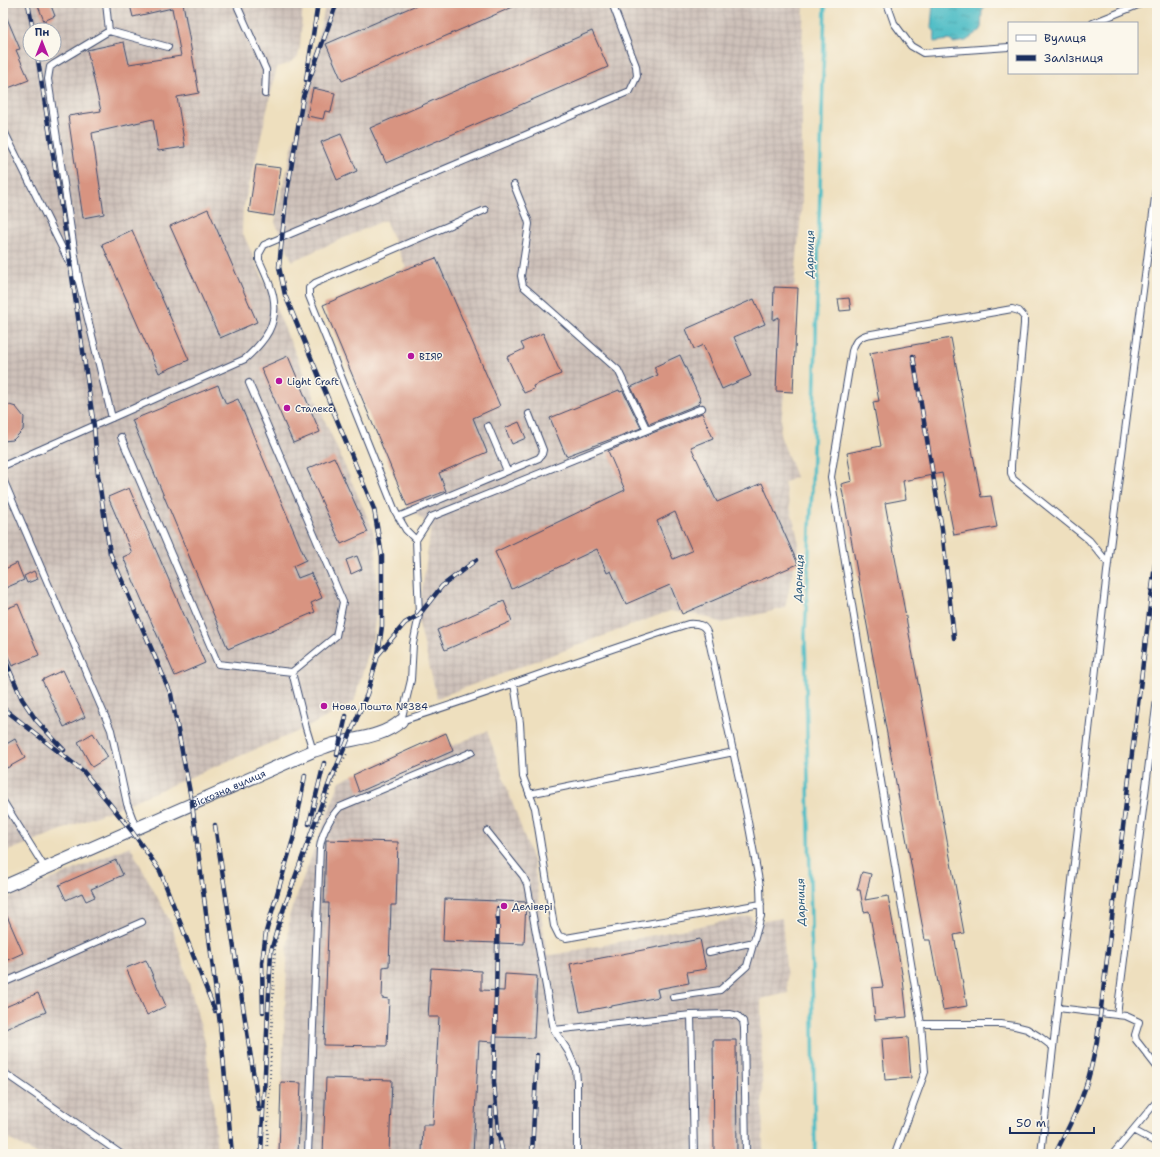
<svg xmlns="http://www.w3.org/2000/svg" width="1160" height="1157" font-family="'Shantell Sans',sans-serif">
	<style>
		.industrial { fill: url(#industrial-grid); fill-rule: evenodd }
		.water { fill: url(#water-ripples); stroke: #357692 }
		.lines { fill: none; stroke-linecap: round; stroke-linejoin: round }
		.stream { stroke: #4fbdc6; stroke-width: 3.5 }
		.building { fill: #d89481; fill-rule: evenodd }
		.service-casing { stroke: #3b496c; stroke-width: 8 }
		.minor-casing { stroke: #3b496c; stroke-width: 14 }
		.path { stroke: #3b496c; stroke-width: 2; stroke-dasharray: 1 3; stroke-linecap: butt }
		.service { stroke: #fff; stroke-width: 6 }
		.minor { stroke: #fff; stroke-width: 12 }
		.rail-casing { stroke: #1b2f5e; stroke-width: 4.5 }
		.rail { stroke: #fbf7ec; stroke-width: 3; stroke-dasharray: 9; stroke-linecap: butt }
		.poi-dot { fill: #b5179e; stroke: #fbf7ec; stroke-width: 1.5 }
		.labels { text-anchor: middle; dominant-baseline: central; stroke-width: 3; stroke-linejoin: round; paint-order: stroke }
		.poi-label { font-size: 10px; fill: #1b2f5e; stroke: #fbf7ec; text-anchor: start }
		.street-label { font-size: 10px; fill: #1b2f5e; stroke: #fbf7ec }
		.water-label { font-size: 11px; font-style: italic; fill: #2b5a7d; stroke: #fbf7ec }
	</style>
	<defs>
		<pattern id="industrial-grid" width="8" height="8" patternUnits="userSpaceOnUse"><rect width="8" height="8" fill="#cec1b9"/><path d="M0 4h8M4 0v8" fill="none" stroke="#b0a6a1"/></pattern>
		<pattern id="water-ripples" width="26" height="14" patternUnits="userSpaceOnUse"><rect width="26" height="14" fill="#4fbdc6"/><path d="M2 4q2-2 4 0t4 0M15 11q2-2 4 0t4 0" fill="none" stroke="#419aa4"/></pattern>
	</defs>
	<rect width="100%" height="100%" fill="#fbf7ec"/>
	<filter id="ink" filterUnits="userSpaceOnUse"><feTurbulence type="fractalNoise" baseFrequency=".025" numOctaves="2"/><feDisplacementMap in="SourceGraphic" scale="8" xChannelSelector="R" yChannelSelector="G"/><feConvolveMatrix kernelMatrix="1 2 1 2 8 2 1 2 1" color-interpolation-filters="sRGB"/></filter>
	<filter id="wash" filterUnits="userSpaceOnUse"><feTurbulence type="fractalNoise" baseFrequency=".012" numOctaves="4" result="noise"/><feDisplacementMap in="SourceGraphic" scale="16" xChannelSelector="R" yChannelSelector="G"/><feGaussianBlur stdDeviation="0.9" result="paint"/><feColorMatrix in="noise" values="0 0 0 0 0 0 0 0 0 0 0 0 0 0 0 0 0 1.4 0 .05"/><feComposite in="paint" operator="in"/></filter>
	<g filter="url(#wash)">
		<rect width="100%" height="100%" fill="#eedfbe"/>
		<path class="industrial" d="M 3,3 L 303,3 L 300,46 L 298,57 L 288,64 L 277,67 L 253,171 L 243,209 L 242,231 L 372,528 L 376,542 L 377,606 L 373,637 L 354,702 L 306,728 L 127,804 L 3,853 ZM 30,30 L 54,30 L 54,54 L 30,54 Z
			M 326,3 L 804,3 L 802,47 L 802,204 L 780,435 L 796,477 L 784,483 L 799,543 L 785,608 L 722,623 L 703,616 L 670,611 L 437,698 L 418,619 L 431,527 L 407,506 L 323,305 L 406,268 L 385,220 L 292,261 L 275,222 Z
			M 487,731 L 534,864 L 547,956 L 751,916 L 753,923 L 782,918 L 788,993 L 761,999 L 763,1154 L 279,1154 L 289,916 L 340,781 L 446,733 L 452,746 Z
			M 130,846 L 171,923 L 187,976 L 205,1042 L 214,1112 L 217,1154 L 36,1154 L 3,1136 L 3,900 Z"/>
		<path class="water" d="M 933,3 L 986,3 L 982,11 L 981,30 L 966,41 L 954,43 L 949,40 L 934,42 L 935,32 L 931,27 Z"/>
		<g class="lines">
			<path class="stream" d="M 815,1154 L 813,1022 L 805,634 L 812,488 L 825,3"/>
		</g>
		<g id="blocks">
			<path class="building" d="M 37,3 L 50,3 L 55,16 L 44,21 Z
				M 140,3 L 183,3 L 199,93 L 177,97 L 185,147 L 158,151 L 153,119 L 92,133 L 104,214 L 83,218 L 68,116 L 101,111 L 87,50 L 124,42 L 129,64 L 181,56 L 172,8 L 133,17 L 130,5 Z
				M 421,3 L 522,3 L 342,81 L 326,44 Z
				M 3,9 L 20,49 L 16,50 L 29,80 L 3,90 Z
				M 592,31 L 608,67 L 386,163 L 370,128 Z
				M 313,88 L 335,93 L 331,112 L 325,111 L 323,119 L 307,116 Z
				M 341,134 L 357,171 L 337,180 L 321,142 Z
				M 256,165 L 281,168 L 274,216 L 249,212 Z
				M 208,209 L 257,322 L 220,338 L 170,226 Z
				M 132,230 L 189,360 L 159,373 L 102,244 Z
				M 436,258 L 500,406 L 473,418 L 487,452 L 439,473 L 446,491 L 407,506 L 323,305 L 406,269 Z
				M 774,287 L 798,288 L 793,392 L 776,391 L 779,317 L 773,320 Z
				M 849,298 L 851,310 L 840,311 L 838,299 Z
				M 754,299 L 765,324 L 734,337 L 751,376 L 722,389 L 703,345 L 694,349 L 686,329 Z
				M 543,333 L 561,374 L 533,386 L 534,389 L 524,393 L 507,357 L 524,349 L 521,343 Z
				M 951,338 L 981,497 L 991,496 L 997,527 L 954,535 L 942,473 L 903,481 L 906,499 L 885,503 L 964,933 L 954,935 L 967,1006 L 943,1010 L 930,940 L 925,940 L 841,484 L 852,481 L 847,453 L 881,446 L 873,402 L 879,401 L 870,353 Z
				M 680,355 L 701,401 L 698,402 L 699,404 L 649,424 L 631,387 L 658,375 L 654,367 Z
				M 288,356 L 320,432 L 293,443 L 261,368 Z
				M 218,385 L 226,404 L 238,399 L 306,560 L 293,566 L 298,578 L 311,573 L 322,598 L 311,603 L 315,612 L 228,649 L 132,420 Z
				M 619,390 L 620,392 L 623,391 L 641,428 L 566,456 L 550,418 Z
				M 3,403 L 16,407 L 24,417 L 23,430 L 13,440 L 3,441 Z
				M 702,413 L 713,438 L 691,447 L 717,502 L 762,483 L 798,564 L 682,614 L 670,585 L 626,604 L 611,571 L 607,573 L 597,549 L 512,589 L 495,552 L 625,490 L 608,451 ZM 675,512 L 692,551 L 673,559 L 657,521 Z
				M 519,422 L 526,438 L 512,444 L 505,428 Z
				M 334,457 L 368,532 L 341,544 L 307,469 Z
				M 129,488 L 205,663 L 175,676 L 123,557 L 132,553 L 108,497 Z
				M 357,556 L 362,569 L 351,574 L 346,560 Z
				M 17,563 L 24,580 L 3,589 L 3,570 Z
				M 34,571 L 38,579 L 27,583 L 24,576 Z
				M 504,601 L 512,621 L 445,650 L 437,630 Z
				M 18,604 L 39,655 L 12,666 L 3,645 L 3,610 Z
				M 63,670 L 85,717 L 64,727 L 42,680 Z
				M 93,733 L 108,757 L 92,767 L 78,742 Z
				M 446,733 L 453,751 L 359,792 L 353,775 Z
				M 15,739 L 25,758 L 7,768 L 3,760 L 3,746 Z
				M 326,840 L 398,842 L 396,905 L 391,905 L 389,966 L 383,967 L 382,998 L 389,999 L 387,1046 L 324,1045 L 329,903 L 324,903 Z
				M 116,860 L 123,875 L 91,889 L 95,897 L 86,901 L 82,893 L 66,900 L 59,885 Z
				M 862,872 L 871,874 L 865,900 L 888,896 L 903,979 L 907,1017 L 875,1020 L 872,988 L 883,987 L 869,911 L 864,912 L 860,890 L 857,890 Z
				M 445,899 L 526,902 L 524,944 L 443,941 Z
				M 3,907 L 23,953 L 3,962 Z
				M 700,939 L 706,969 L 687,972 L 689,983 L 657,989 L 659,997 L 580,1012 L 570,964 Z
				M 146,960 L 166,1006 L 147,1015 L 126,968 Z
				M 431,968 L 481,971 L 481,990 L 504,991 L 505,974 L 537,976 L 534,1038 L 494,1037 L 494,1042 L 479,1041 L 473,1154 L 422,1154 L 423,1125 L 433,1125 L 439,1017 L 428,1017 Z
				M 38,993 L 46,1012 L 3,1030 L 3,1008 Z
				M 908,1037 L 911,1078 L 885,1080 L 882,1039 Z
				M 713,1040 L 736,1040 L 737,1154 L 714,1154 Z
				M 326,1078 L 392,1080 L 389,1154 L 323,1154 Z
				M 281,1082 L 301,1083 L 298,1154 L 279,1154 Z"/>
		</g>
	</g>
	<g filter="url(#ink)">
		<use href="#blocks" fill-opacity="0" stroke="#3b496c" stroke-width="1"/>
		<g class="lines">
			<g class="service-casing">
				<path id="service" d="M 236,3 L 266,70 L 265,94
					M 887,3 L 894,23 L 911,46 L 923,53 L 1009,47
					M 1093,23 L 1143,3
					M 109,31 L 168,47
					M 3,129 L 79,282 L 112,418
					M 514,185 L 528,220 L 529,224 L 521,276 L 523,286 L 618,370 L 647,430
					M 79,282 L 48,79 L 50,67 L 54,64 L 109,31 L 106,3
					M 249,383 L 343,602 L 336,636 L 292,672 L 306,728 L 313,751
					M 488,426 L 507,471
					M 121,437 L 218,664 L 292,672
					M 3,466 L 245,359 C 265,341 279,324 273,295 C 270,283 264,271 259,260 L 259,254 L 264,245 L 630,91 L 637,76 L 636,66 L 612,3
					M 3,479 L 111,730 L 127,804 L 136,828
					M 398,517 L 539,458 L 542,454 L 543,450 L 529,414
					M 416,540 L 431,517 L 702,408
					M 514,683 L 520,723 L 523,777 L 535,808 L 554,926 L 559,936 L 566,938 L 761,904
					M 401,721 C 498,691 592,654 688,624 C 699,623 706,625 708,636 L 746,811 L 760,886 L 761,916 L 747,966 L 720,990 L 673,997
					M 401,721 L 411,680 L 413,644 L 419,615 L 416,540 L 406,530 L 395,511 L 309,296 L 309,288 L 315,283 L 485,210
					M 529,794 L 734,752
					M 3,801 L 45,868
					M 487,831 L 523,876 L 527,884 L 554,1030
					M 709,952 L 754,942
					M 3,983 L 142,922
					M 1058,1008 L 1117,1015 L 1126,1016 L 1139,1022 L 1135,1035 L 1136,1040 L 1157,1067
					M 691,1015 L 694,1154
					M 1117,1015 L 1157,699
					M 1053,1047 L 1040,1037 L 1027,1029 L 1015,1026 L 1001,1024 L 921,1024 L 831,477 L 852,351 C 855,342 857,338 866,335 L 1012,309 L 1019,311 L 1024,317 L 1024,324 L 1011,465 L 1011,473 L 1013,479 L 1089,540 L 1108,563
					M 3,1072 L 121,1154
					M 1133,1130 L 1157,1143
					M 308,1154 L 320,847 C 322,833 330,817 340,807 L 472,752
					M 577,1154 L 577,1081 L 576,1069 L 568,1051 L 554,1030 L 691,1015 L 730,1014 L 738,1016 L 743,1021 L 744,1028 L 746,1154
					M 895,1154 L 925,1072 L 921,1024
					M 1041,1154 L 1108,563 L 1157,182
					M 1113,1154 L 1157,1101"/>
			</g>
			<g class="minor-casing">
				<g id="minor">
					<path id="s1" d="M 3,887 L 313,751 C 320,749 327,746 334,744 C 357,738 383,737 401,721"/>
				</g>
			</g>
			<path class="path" d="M 317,825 L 339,767 L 348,752
				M 267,1154 L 275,946 L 284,913 L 313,835"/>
			<use href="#service" class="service"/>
			<use href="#minor" class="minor"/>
			<g class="rail-casing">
				<path id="rail" d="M 28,3 L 33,30
					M 37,54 L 70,263 L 94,426 L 98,475 L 110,553 L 171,694 L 192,803 L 220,1024 L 232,1154
					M 306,80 L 318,3
					M 913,356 L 942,529 L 954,638
					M 3,655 L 22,699 L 36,720 L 64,750
					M 378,655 L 405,623 L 419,615 L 442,586 L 476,560
					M 3,708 L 83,771 L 131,830 L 160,871 L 215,1011
					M 337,755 L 346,716
					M 331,780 L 367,694 L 378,655 L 382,626 L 382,556 L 374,509 L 285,295 L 279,267 L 286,199 L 303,97 L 335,8 L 339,3
					M 309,824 L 324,763
					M 215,825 L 259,1110
					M 498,908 L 494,1082 L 498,1131 L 503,1154
					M 263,1012 L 262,963 L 266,932 L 294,836 L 305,775
					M 103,1152 L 105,1154
					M 261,1154 L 271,951 L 280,919 L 332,775
					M 489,1154 L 491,1108
					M 532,1154 L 537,1055
					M 1055,1154 C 1069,1127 1084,1098 1091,1068 C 1093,1059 1095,1050 1097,1041 L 1157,548"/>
			</g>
			<use href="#rail" class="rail"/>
		</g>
	</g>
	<g class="poi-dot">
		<circle cx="411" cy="356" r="4"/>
		<circle cx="279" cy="381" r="4"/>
		<circle cx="287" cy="408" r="4"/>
		<circle cx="324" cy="706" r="4"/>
		<circle cx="504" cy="906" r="4"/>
	</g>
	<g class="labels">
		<g class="poi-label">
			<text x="419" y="356">ВІЯР</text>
			<text x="287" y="381">Light Craft</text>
			<text x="295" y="408">Сталекс</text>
			<text x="332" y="706">Нова Пошта №384</text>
			<text x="512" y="906">Делівері</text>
		</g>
		<g class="street-label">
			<text stroke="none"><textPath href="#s1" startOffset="246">Віскозна вулиця</textPath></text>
		</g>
		<g class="water-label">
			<text transform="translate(810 254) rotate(-89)">Дарниця</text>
			<text transform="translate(799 578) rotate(-87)">Дарниця</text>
			<text transform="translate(801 902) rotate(-91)">Дарниця</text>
		</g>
	</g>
	<rect width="1160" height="1157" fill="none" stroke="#fbf7ec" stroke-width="16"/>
	<rect x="1008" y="22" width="130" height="52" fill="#fbf7ec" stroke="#a1a7b3"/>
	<rect x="1016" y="35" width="20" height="6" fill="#ffffff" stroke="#a1a7b3"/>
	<text x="1044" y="42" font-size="12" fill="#1b2f5e">Вулиця</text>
	<rect x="1016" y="55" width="20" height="6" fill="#1b2f5e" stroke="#a1a7b3"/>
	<text x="1044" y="62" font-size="12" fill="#1b2f5e">Залізниця</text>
	<g transform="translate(42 42)"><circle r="19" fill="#fbf7ec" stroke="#a1a7b3"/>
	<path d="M0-3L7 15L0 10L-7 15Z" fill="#b5179e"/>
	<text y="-6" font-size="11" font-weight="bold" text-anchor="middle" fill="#1b2f5e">Пн</text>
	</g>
	<path d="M1010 1127v6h84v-6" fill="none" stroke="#1b2f5e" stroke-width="2"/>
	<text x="1016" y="1127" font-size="12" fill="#1b2f5e" stroke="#fbf7ec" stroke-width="3" paint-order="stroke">50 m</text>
</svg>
